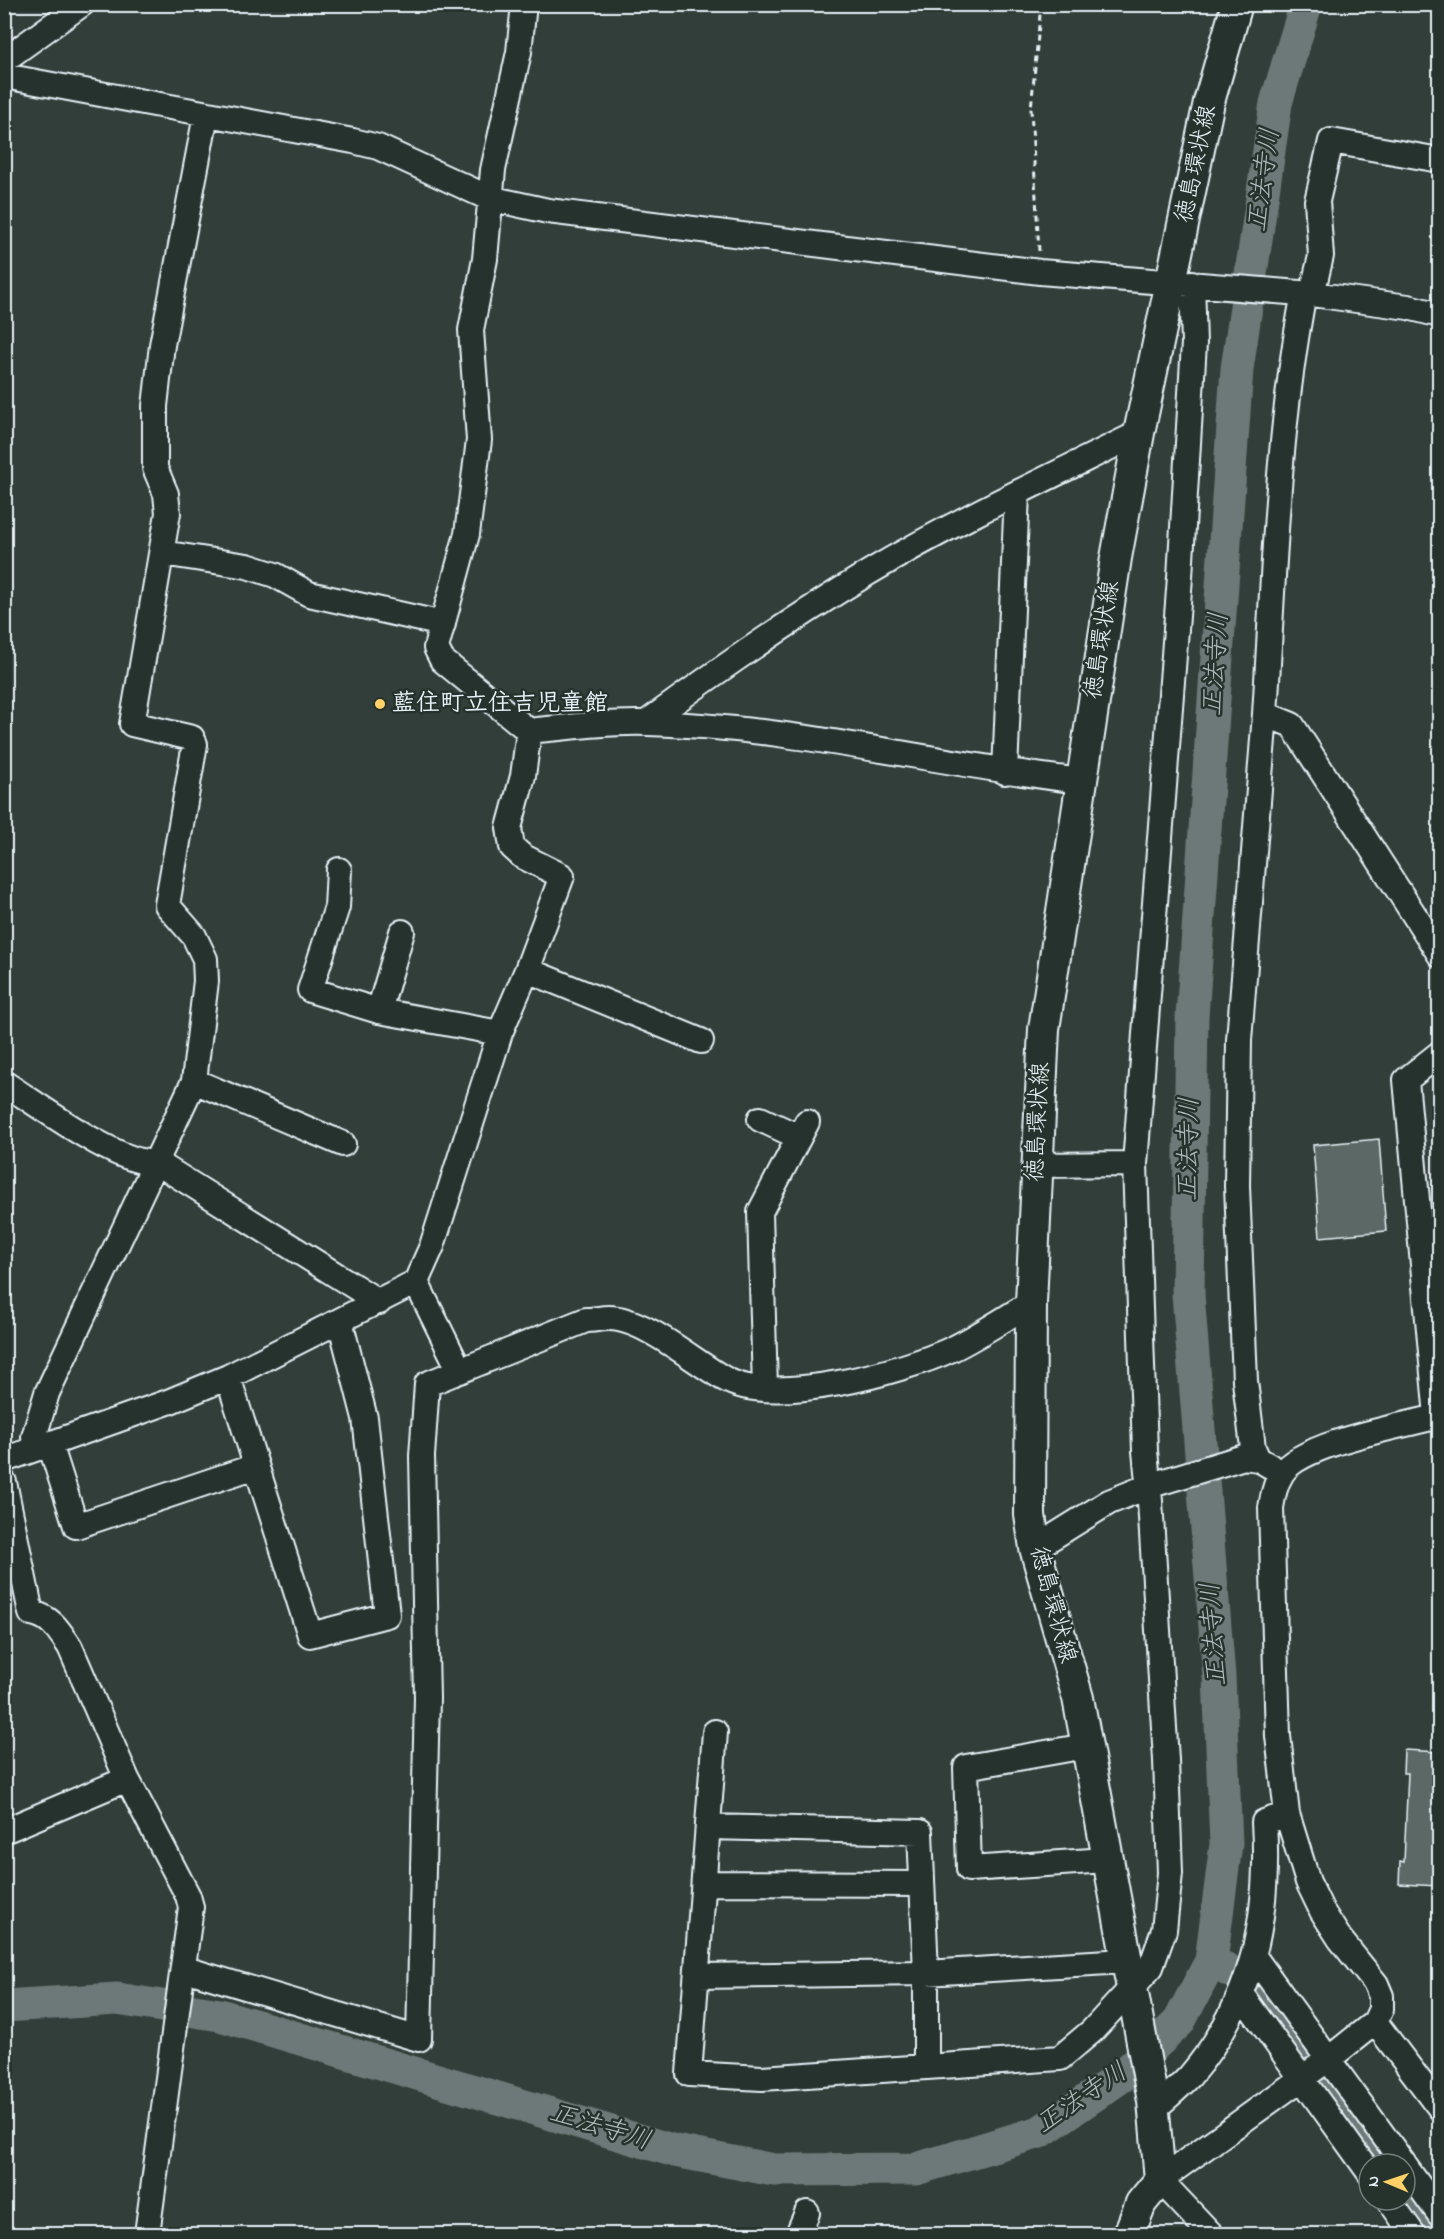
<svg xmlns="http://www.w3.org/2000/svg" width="1444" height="2239" font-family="'Indie Flower','Klee One',sans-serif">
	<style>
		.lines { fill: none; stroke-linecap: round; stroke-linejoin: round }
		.river { stroke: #6d7978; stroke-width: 33 }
		.building { fill: #5c6865; stroke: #e8f1f8; stroke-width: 1.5 }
		.minor-casing { stroke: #e8f1f8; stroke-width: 28 }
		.major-casing { stroke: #e8f1f8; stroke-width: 34 }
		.path { stroke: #e8f1f8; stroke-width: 3; stroke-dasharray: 6 4.5; stroke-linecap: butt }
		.minor { stroke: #26332d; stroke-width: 24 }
		.major { stroke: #26332d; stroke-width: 30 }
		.poi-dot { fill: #ffd166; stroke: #26332d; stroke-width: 2 }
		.labels { text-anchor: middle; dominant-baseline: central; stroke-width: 5; stroke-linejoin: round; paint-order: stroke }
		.street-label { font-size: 24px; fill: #e8f1f8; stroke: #26332d }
		.poi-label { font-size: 24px; font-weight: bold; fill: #e8f1f8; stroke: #26332d; text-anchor: start }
		.water-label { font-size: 26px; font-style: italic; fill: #b1bbbe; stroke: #26332d }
	</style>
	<rect width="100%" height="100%" fill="#323e39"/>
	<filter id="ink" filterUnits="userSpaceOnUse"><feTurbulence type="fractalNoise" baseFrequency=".0167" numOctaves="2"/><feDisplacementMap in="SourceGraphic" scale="12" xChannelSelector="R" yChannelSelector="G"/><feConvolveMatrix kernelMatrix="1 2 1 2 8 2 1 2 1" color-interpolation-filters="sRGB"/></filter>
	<g filter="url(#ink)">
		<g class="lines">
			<path class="river" d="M 1211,1961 L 1260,1987 L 1383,2164
				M 4,2006 L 117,1999 L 220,2015 L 675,2151 L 774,2170 L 916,2169 L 1040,2132 L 1122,2076 L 1179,2022 L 1211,1961 L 1226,1844 L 1219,1676 L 1188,1294 L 1192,1017 L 1237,369 L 1276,103 L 1306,4
				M 1405,2195 L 1432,2234"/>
		</g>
		<path class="building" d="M 1379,1139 L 1386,1231 L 1320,1237 L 1313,1145 Z
			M 1404,1750 L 1440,1752 L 1440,1886 L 1399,1884 L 1400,1861 L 1404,1862 L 1408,1773 L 1403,1773 Z"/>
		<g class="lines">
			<g class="minor-casing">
				<path id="minor" d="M 524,4 L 519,52 L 493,170 L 485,259 L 471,330 L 479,440 L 467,534 L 436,648 L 442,660 L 529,731 C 568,727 607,722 647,723 C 794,727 936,764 1081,781
					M 4,60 L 82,4
					M 4,76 L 353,141 L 378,147 L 489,198 L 548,211 L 1040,272 L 1312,294 L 1408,307 L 1440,315
					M 1304,293 C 1277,432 1274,574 1265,714 L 1292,725 L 1440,955
					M 1312,294 L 1321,256 L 1317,201 L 1331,141 L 1440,160
					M 162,553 L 247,566 L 275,575 L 309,594 L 443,624
					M 646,723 C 718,670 792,619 868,573 C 955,521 1048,478 1139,433
					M 1005,772 L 1017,493
					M 339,870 L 337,907 L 310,990 L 379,1011 L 500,1033
					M 527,970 L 701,1041
					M 379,1011 L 402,932
					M 194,1081 L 343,1144
					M 4,1083 C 36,1103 121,1167 156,1162 L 379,1302
					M 760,1119 L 799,1137
					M 1036,1165 L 1135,1164
					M 416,1282 L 460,1371
					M 228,1377 L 310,1635 L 387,1615 L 365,1418 L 340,1321
					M 765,1389 L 760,1212 L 807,1122
					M 1437,1417 L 1406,1080 L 1440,1053
					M 50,1444 L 76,1526 L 256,1466
					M 36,1447 L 34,1437 L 47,1393 L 194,1081 L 206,981 L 205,959 L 194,936 L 167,905 L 195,744 L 192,738 L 132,724 L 168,513 L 166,494 L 155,468 L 155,406 L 162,345 L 206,115
					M 1258,1459 L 1253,1448 L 1245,1381 L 1237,1186 L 1239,1040 L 1265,714
					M 4,1460 L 168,1402 L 228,1377 L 416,1282 L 432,1246 L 500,1033 L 527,970 L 562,876 L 522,856 L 512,847 L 509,828 L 523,776 L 529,731
					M 4,1482 L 31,1613 C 51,1616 60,1632 70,1647 L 127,1779 L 188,1896 L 191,1907 L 147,2234
					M 1158,1483 L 1244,1457 L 1258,1459 L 1270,1466
					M 1035,1548 L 1109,1502 L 1149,1486
					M 715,1732 L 689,2074 L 762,2078 L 1060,2058 L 1092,2031 L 1151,1967 L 1164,1930 L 1170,1873 L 1166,1760 L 1150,1501 L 1145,1451 L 1135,1164 L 1180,577 L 1194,343 L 1192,283
					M 1086,1746 L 966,1767 L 969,1869 L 1107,1860
					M 709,1827 L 920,1832 L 926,1973 L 926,2067
					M 4,1831 L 127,1779
					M 705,1883 L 922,1884
					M 1255,1958 L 1404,2164
					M 185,1969 L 419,2039 L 427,1698 L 422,1456 L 427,1384 L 586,1320 C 593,1320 601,1318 609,1318 C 644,1318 694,1362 725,1379 C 774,1407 902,1372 952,1349 C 979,1336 1005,1318 1031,1303
					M 698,1976 L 926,1973 L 1125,1961
					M 1241,1994 L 1369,2172
					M 1375,2022 L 1440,2108
					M 1153,2110 C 1165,2099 1179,2088 1190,2076 C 1253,2002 1270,1916 1264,1822 L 1287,1814
					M 1405,2166 L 1440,2215
					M 1389,2200 L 1413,2234
					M 798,2234 L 807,2213
					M 1211,2234 L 1160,2180 L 1330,2058 L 1375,2022 L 1381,2009 L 1381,1996 L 1376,1984 L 1340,1939 L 1322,1911 L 1308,1882 L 1287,1814 L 1278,1736 L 1271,1508 C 1273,1496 1275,1484 1282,1473 C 1302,1443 1402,1426 1440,1416"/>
			</g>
			<g class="major-casing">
				<path id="major" d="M 1129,2234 L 1141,2203 L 1160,2180 L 1153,2101 L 1078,1698 L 1035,1548 L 1030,1515 L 1031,1303 L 1044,1029 L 1116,558 L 1139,433 L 1209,102 L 1237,4"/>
			</g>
			<path class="path" d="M 1039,251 L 1031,109 L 1041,4"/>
			<use href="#minor" class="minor"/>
			<use href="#major" class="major"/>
		</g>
	</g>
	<circle class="poi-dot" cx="380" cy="704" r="6"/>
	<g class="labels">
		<g class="street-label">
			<text transform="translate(1197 164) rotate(-78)">徳島環状線</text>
			<text transform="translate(1103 640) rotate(-81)">徳島環状線</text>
			<text transform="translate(1039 1122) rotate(-87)">徳島環状線</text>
			<text transform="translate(1052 1605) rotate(75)">徳島環状線</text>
		</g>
		<g class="poi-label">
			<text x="392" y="704">藍住町立住吉児童館</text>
		</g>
		<g class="water-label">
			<text transform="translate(1265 180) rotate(-82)">正法寺川</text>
			<text transform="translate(1217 664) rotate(-86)">正法寺川</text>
			<text transform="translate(1190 1149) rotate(-89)">正法寺川</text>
			<text transform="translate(1215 1634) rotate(-94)">正法寺川</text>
			<text transform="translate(1082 2099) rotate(-34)">正法寺川</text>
			<text transform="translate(600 2128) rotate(17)">正法寺川</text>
		</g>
	</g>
	<rect width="1444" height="2239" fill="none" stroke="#26332d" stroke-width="24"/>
	<rect x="12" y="12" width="1420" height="2215" fill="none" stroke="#e8f1f8" stroke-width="2" filter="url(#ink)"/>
	<g transform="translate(1387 2182) rotate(272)"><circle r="28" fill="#26332d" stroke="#747f7e" stroke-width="1.5"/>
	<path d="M0-4.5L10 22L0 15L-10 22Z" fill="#ffd166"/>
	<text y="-9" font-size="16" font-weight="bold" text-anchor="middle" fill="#e8f1f8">N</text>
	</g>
</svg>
